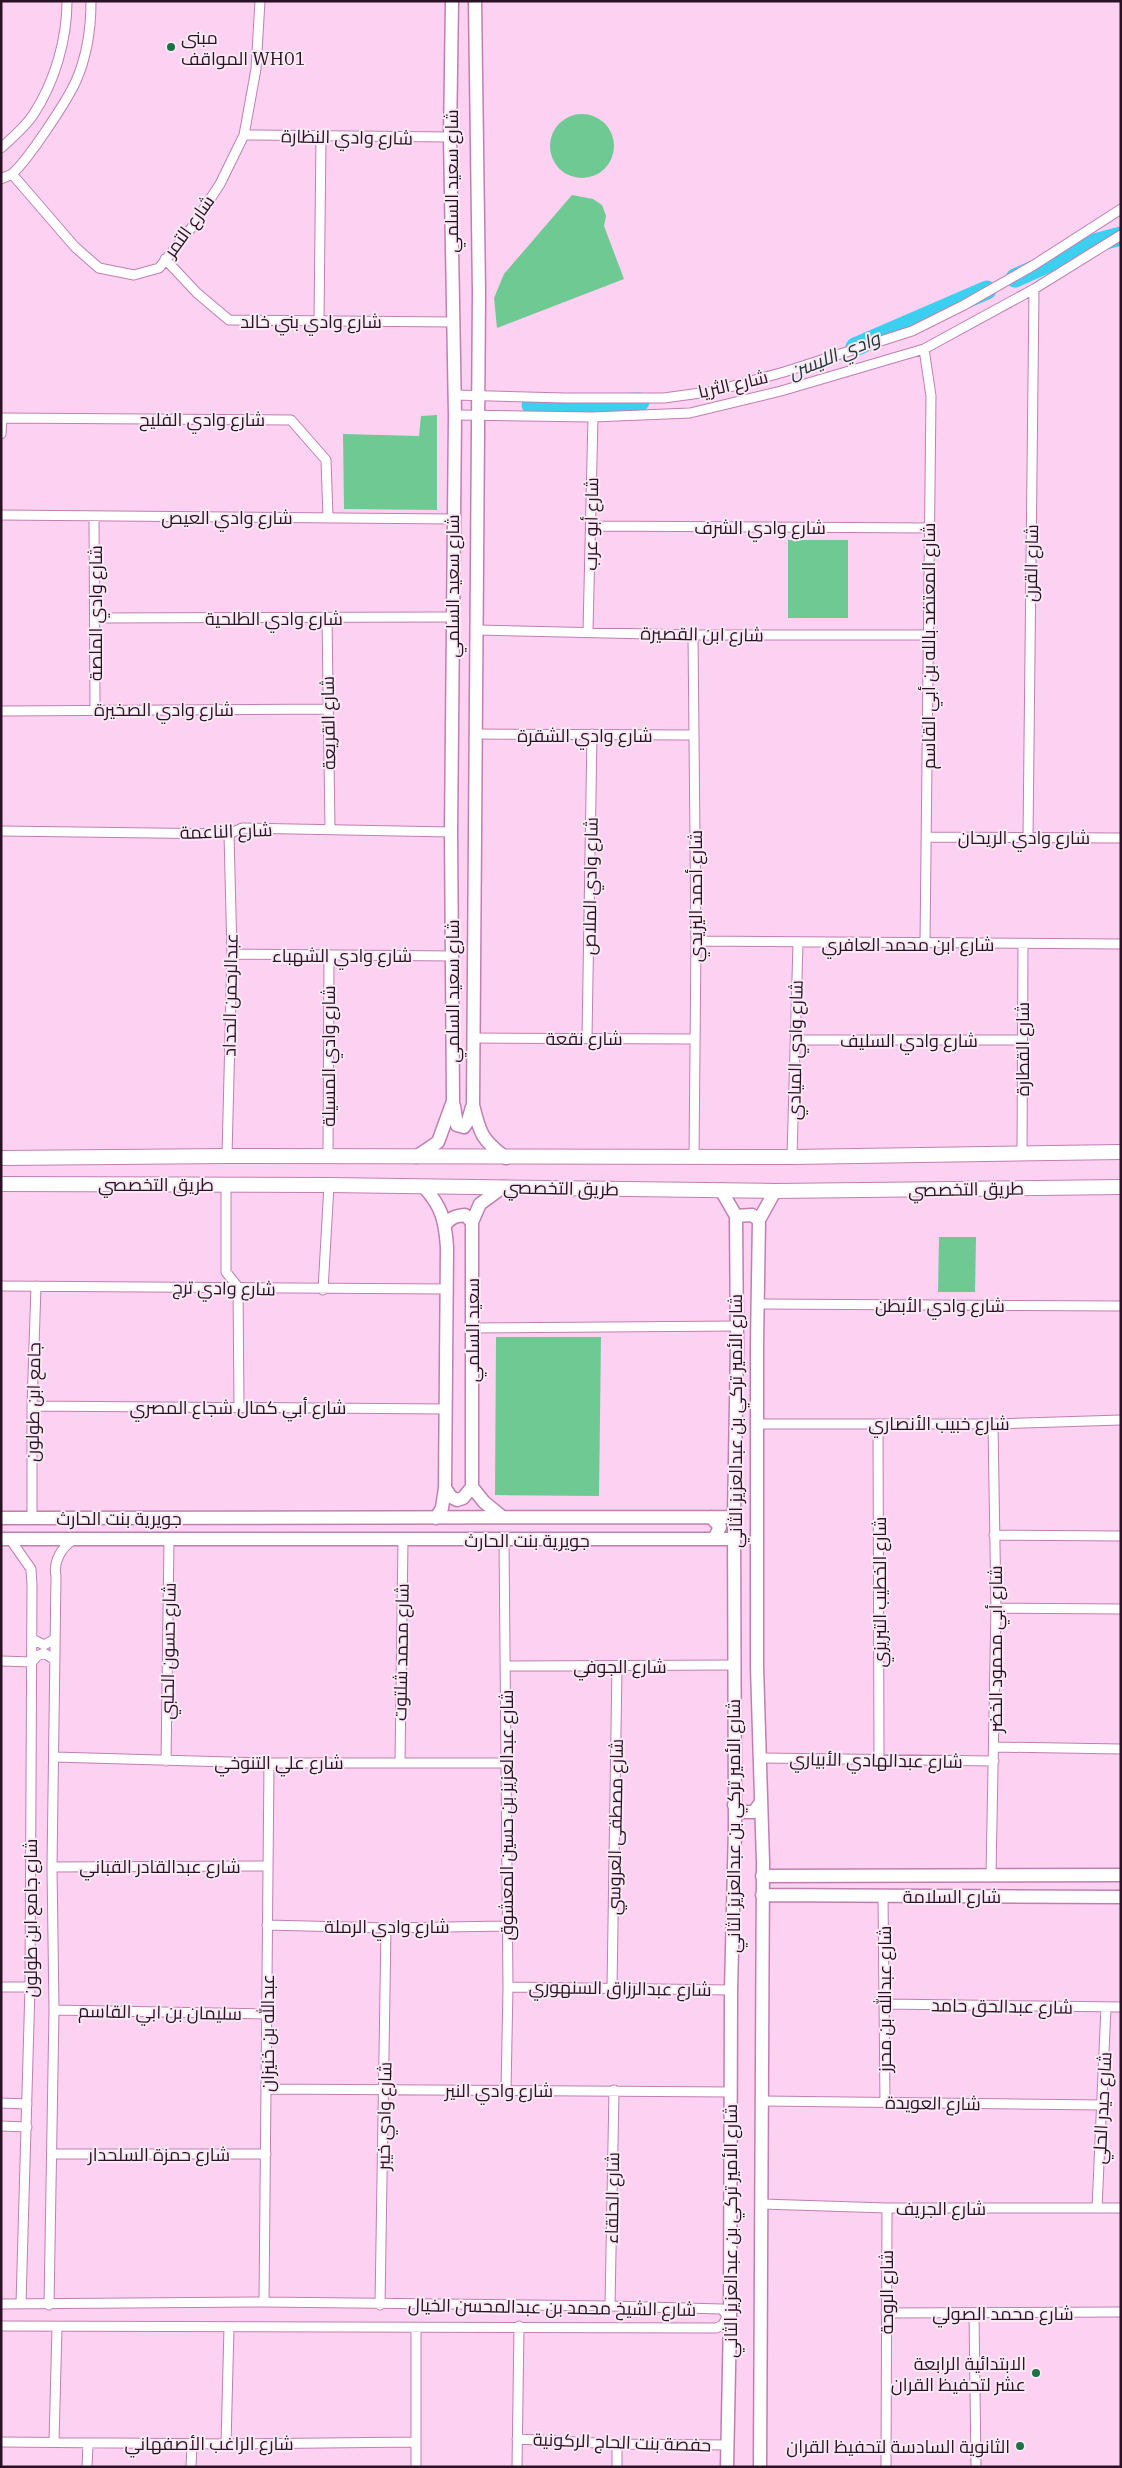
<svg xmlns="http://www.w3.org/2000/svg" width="1122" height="2468" font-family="'IBM Plex Serif',Cairo,serif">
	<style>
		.green { fill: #6fc993 }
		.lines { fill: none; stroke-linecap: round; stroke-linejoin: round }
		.river { stroke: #3bd0f0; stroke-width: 19 }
		.street-casing { stroke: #c17fb1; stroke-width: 11 }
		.secondary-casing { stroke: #c17fb1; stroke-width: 15 }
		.primary-casing { stroke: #c17fb1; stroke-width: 16 }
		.street { stroke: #fff; stroke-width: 9 }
		.secondary { stroke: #fff; stroke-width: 12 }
		.primary { stroke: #fff; stroke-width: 14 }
		.poi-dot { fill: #1a7245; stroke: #f8e9f3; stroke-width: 2 }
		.labels { text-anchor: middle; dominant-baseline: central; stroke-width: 4; stroke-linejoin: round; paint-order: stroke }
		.poi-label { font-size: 18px; fill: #2a1125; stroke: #f8e9f3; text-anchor: end }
		.street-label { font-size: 18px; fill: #2a1125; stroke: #f8e9f3 }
		.water-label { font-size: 19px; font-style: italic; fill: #1e363c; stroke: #f8e9f3 }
	</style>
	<rect width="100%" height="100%" fill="#fdd1f1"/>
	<path class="green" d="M550 146a32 32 0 1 1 64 0a32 32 0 1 1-64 0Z
		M 572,195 L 593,199 L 602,205 L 606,216 L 604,226 L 624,279 L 497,328 L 494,298 L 504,274 Z
		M 437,415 L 437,510 L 344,509 L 343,434 L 419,436 L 421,416 Z
		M 788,540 L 848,540 L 848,618 L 788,618 Z
		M 939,1237 L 976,1237 L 975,1292 L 938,1292 Z
		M 496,1337 L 601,1337 L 599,1496 L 495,1495 Z"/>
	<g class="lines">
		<path class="river" d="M 1015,278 L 1091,244 L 1121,236
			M 855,347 L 987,290
			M 531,405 L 640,402"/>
		<g class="street-casing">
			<path id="street" d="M 244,135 L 450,137
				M 1,148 C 12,138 25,127 33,115 C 55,82 67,39 67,1
				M 12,174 L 75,247 L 99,268 L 134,275 L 159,268 L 192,227 L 220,184 L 244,135 L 256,69 L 260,1
				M 1,179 C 4,177 9,176 12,174 C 28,160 67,101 76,81 C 87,56 91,28 91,1
				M 165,259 L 197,293 L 229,320 L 452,322
				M 319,320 L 321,136
				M 924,349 L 931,396 L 925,943
				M 455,395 L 565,398 L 664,398 L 715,391 L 784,372 L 912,331 L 964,305 L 1034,265 L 1121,209
				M 455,415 L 593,417 L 690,413 L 781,391 L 924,349 L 1034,289 L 1121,235
				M 1,434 L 2,418 L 291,420 L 326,460 L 328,517
				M 1,515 L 453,519
				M 94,516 L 95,709
				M 591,526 L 929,528
				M 95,618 L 452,617
				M 327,618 L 330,829
				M 477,630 L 693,635 L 927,635
				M 588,631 L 593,417
				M 693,635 L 696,941 L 694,1157
				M 1,711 L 328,709
				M 476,734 L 693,735
				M 1,831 L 229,834 L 242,828 L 451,832
				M 1028,836 L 1034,289
				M 927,837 L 1121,838
				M 696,941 L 1121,944
				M 232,954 L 452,956
				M 474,1038 L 694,1039
				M 587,1038 L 592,734
				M 796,1040 L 1021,1040
				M 1022,1154 L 1023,944
				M 227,1156 L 232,954 L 229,834
				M 328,1156 L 329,956
				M 792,1157 L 798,943
				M 226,1184 L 226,1272 L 238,1287 L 239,1407
				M 1,1286 L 446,1289
				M 323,1290 L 329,1185
				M 758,1304 L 1121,1306
				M 473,1328 L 737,1326
				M 32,1406 L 445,1409
				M 757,1424 L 993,1424 L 1121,1420
				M 878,1424 L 879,1761
				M 32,1518 L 32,1406 L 36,1286
				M 994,1535 L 1121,1536
				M 10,1539 L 31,1569 L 32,1585 L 30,1987 L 21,2304
				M 504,1540 L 508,1987 L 506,2090
				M 996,1608 L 1121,1609
				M 32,1639 L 44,1645 L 55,1639
				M 1,1661 L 32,1662 L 37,1656 L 44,1653 L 55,1660
				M 506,1666 L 734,1665
				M 994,1747 L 1121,1749
				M 54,1757 L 269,1763 L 504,1763
				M 759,1758 L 994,1761
				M 166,1761 L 169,1540
				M 400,1763 L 403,1540
				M 52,1867 L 268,1866
				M 991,1875 L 996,1608 L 993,1424
				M 883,1895 L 885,2103
				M 267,1925 L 386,1928 L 506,1926
				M 1,1987 L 30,1987
				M 508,1987 L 731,1990
				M 612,1988 L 617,1666
				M 884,2004 L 1121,2007
				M 54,2010 L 267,2014
				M 266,2089 L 731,2092
				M 763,2101 L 1103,2105
				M 1,2103 L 27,2104
				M 1,2126 L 27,2127
				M 52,2154 L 266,2154
				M 762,2204 L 887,2208 L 1121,2208
				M 1097,2208 L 1106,2007
				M 264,2302 L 269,1763
				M 1,2304 L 264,2302 L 610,2306 L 722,2309 L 727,2316 L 723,2325 L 716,2328 L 1,2326
				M 49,2305 L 54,2010 L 52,1867 L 56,1576 C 53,1562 61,1548 73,1540
				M 380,2305 L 386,1928
				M 610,2306 L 614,2090
				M 886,2313 L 1121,2312
				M 974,2313 L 976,2467
				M 517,2439 L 617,2444 L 727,2445
				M 1,2442 L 226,2444 L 416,2442
				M 54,2442 L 57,2327
				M 226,2444 L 229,2327
				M 87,2467 L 88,2443
				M 191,2467 L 192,2444
				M 416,2467 L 416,2328
				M 517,2467 L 519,2326
				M 617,2467 L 617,2444
				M 886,2467 L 887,2208"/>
		</g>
		<g class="secondary-casing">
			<path id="secondary" d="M 475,1 L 479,293 L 473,1105 C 480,1134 482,1140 506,1158
				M 454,1106 L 457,1125 L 464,1127 L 468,1121 L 472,1107
				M 416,1157 L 438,1142 L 453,1101 L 451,832 L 455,415 L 450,137 L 452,1
				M 424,1187 C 442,1207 445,1220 447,1247 L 445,1488 L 442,1508 L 436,1518
				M 721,1190 L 736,1216 L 737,1346 L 734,1517 L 735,1828 L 731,1990 L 730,2320 L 727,2467
				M 736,1216 L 752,1215 L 759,1220
				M 445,1225 C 451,1217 456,1216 465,1215 L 472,1222
				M 445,1488 L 451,1497 L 457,1500 L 463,1498 L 472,1487
				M 501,1516 L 484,1502 L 472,1487 L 472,1222 L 480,1204 L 503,1187
				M 711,1517 L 720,1527 L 714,1539
				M 1,1518 L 734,1517
				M 1,1539 L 734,1539
				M 734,1805 L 740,1812 L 754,1812 L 761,1802
				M 762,1876 L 1121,1875
				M 762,1895 L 1121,1897
				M 760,2467 L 763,1862 L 757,1667 L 757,1343 L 759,1220 L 775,1191"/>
		</g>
		<g class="primary-casing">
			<path id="primary" d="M 1,1158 L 227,1156 L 792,1157 L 1121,1152
				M 1,1184 L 329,1185 L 775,1191 L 1121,1187"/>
		</g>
		<use href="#street" class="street"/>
		<use href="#secondary" class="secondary"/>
		<use href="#primary" class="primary"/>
	</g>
	<g class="poi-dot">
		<circle cx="171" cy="47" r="5"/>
		<circle cx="1036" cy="2373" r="5"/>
		<circle cx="1020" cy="2446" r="5"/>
	</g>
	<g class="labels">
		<g class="poi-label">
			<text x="181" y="37" text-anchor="start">مبنى<tspan x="181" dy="21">المواقف WH01</tspan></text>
			<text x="1026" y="2363">الابتدائية الرابعة<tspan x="1026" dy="21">عشر لتحفيظ القران</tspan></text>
			<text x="1010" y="2446">الثانوية السادسة لتحفيظ القران</text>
		</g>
		<g class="street-label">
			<text transform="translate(347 137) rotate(1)">شارع وادي النظارة</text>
			<text transform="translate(451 181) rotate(-90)">شارع سعيد السلمي</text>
			<text transform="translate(189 226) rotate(-54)">شارع التمر</text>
			<text x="311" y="321">شارع وادي بني خالد</text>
			<text transform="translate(733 384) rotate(-13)">شارع الثريا</text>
			<text x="202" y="419">شارع وادي الفليح</text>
			<text x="227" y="517">شارع وادي العيص</text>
			<text transform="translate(591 524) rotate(-89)">شارع أبو عرب</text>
			<text x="760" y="527">شارع وادي الشرف</text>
			<text transform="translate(1031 563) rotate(-89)">شارع القرن</text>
			<text transform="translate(452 586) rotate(-90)">شارع سعيد السلمي</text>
			<text transform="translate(95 613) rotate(-90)">شارع وادي الملصة</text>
			<text x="274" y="618">شارع وادي الطلحية</text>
			<text transform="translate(702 634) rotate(1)">شارع ابن القصيرة</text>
			<text transform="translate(928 646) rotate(-90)">شارع المعتضد بالله بن أبي القاسم</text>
			<text x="164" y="709">شارع وادي الصخيرة</text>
			<text transform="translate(328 723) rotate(-91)">شارع القريعة</text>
			<text x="585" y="735">شارع وادي الشقرة</text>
			<text transform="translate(226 831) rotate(-2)">شارع الناعمة</text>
			<text x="1024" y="837">شارع وادي الريحان</text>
			<text transform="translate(590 886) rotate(-89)">شارع وادي الملاص</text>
			<text transform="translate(695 896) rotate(-90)">شارع أحمد اليزيدي</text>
			<text x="908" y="944">شارع ابن محمد العافري</text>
			<text x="342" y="955">شارع وادي الشهباء</text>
			<text transform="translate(452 991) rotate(-90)">شارع سعيد السلمي</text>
			<text transform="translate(230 995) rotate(-89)">عبدالرحمن الحداد</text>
			<text x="584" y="1038">شارع نقعة</text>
			<text x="909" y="1040">شارع وادي السليف</text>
			<text transform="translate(1022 1049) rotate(-90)">شارع القطارة</text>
			<text transform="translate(795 1050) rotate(-89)">شارع وادي الميادي</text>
			<text transform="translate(328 1056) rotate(-90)">شارع وادي المسيلة</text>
			<text x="156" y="1184">طريق التخصصي</text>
			<text transform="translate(561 1188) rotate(1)">طريق التخصصي</text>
			<text transform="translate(966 1189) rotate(-1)">طريق التخصصي</text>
			<text transform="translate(224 1288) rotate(1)">شارع وادي ترج</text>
			<text x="940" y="1305">شارع وادي الأبطن</text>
			<text transform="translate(472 1330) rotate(-90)">سعيد السلمي</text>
			<text transform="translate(33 1402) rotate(-89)">جامع ابن طولون</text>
			<text x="238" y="1407">شارع أبي كمال شجاع المصري</text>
			<text transform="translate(735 1421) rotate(-90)">شارع الأمير تركي بن عبدالعزيز الثاني</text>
			<text x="939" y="1423">شارع خبيب الأنصاري</text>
			<text x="119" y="1518">جويرية بنت الحارث</text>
			<text x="527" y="1540">جويرية بنت الحارث</text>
			<text transform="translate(879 1592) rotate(-90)">شارع الخطيب التبريزي</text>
			<text transform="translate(995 1649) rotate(-90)">شارع أبي محمود الخضر</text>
			<text transform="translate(168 1651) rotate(-89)">شارع حسون الحلبي</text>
			<text transform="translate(401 1652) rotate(-89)">شارع محمد شلتوت</text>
			<text x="620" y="1666">شارع الجوفي</text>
			<text transform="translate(876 1760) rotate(1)">شارع عبدالهادي الأبياري</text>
			<text x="279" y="1762">شارع علي التنوخي</text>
			<text transform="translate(506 1815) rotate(-90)">شارع عبدالعزيز بن حسين المعشوق</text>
			<text transform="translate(733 1826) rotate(-90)">شارع الأمير تركي بن عبدالعزيز الثاني</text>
			<text transform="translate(615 1827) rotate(-89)">شارع مصطفى العروسي</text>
			<text x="160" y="1866">شارع عبدالقادر القباني</text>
			<text x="952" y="1896">شارع السلامة</text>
			<text transform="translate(30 1918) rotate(-90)">شارع جامع ابن طولون</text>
			<text x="387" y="1926">شارع وادي الرملة</text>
			<text transform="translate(620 1988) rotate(1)">شارع عبدالرزاق السنهوري</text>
			<text transform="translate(884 1999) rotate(-90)">شارع عبدالله بن محرز</text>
			<text transform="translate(1002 2006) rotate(1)">شارع عبدالحق حامد</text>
			<text transform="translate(160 2012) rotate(1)">سليمان بن ابي القاسم</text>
			<text transform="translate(267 2033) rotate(-90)">عبدالله بن خنيزان</text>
			<text x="499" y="2090">شارع وادي النير</text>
			<text transform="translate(933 2103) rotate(1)">شارع العويدة</text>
			<text transform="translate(1102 2108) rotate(-87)">شارع حيدر الحلي</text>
			<text transform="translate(384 2116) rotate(-89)">شارع وادي خيبر</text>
			<text x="159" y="2154">شارع حمزة السلحدار</text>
			<text transform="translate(612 2198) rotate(-89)">شارع الحلقاء</text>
			<text x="941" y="2208">شارع الجريف</text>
			<text transform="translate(730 2231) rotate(-90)">شارع الأمير تركي بن عبدالعزيز الثاني</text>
			<text transform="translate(886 2292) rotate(-90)">شارع الروحة</text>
			<text transform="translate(552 2307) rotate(1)">شارع الشيخ محمد بن عبدالمحسن الخيال</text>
			<text x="1003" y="2313">شارع محمد الصولي</text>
			<text transform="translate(622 2442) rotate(2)">حفصة بنت الحاج الركونية</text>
			<text x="209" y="2443">شارع الراغب الأصفهاني</text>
		</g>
		<g class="water-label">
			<text transform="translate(834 355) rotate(-22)">وادي الليسن</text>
		</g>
	</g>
	<rect width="1122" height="2468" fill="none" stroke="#2a1125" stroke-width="5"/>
</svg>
